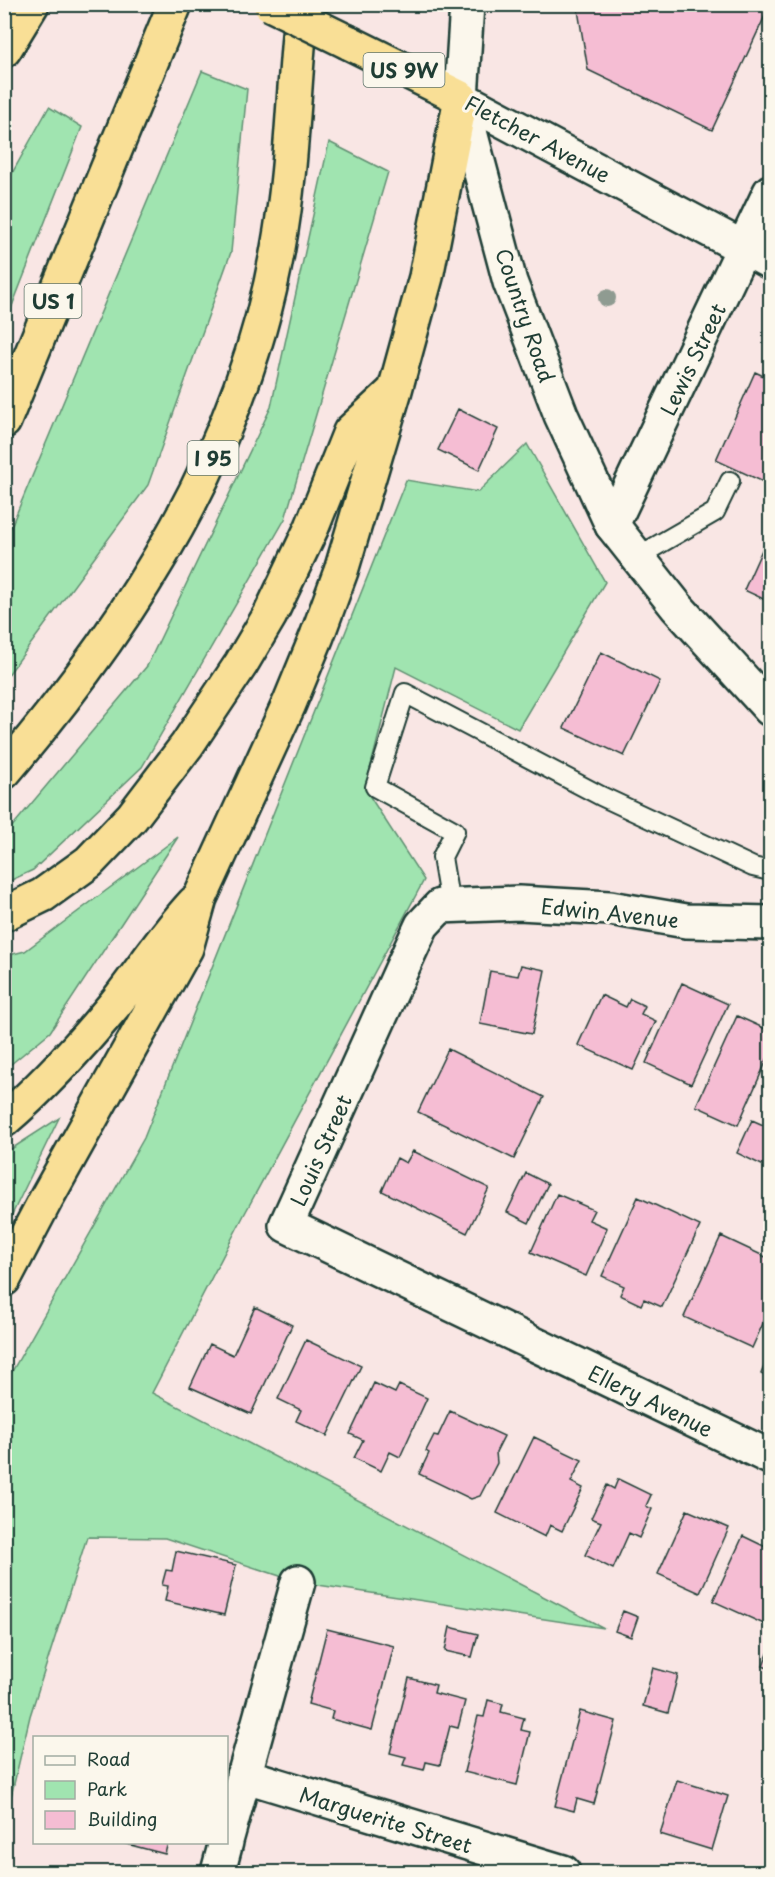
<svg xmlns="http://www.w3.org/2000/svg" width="775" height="1877" font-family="'Playpen Sans',sans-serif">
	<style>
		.green { fill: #a0e4b0; stroke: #609072; stroke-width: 1.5 }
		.building { fill: #f5bdd3; stroke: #1f3d34; stroke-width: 1.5 }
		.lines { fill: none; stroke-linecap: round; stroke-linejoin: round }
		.lane-casing { stroke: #1f3d34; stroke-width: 22 }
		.street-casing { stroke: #1f3d34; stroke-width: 38 }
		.secondary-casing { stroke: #1f3d34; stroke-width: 38 }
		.highway-casing { stroke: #1f3d34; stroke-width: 38 }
		.lane { stroke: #fbf7ec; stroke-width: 18 }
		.street { stroke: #fbf7ec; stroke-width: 33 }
		.secondary { stroke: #fbf7ec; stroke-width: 33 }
		.highway { stroke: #f9df96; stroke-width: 33 }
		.highway-bridge-casing { stroke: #1f3d34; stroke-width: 38; stroke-linecap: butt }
		.highway-bridge { stroke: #f9df96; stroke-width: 33 }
		.tree { fill: #8f9b91 }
		.labels { text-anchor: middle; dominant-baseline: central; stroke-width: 6; stroke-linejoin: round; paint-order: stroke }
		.shield { fill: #fbf7ec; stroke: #61756b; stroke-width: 1.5 }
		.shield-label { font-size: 20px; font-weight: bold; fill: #1f3d34 }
		.street-label { font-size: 21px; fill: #1f3d34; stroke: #fbf7ec }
	</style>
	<rect width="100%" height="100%" fill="#f9e6e4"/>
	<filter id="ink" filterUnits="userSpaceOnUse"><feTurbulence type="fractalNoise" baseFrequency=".0167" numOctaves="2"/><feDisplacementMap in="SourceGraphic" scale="12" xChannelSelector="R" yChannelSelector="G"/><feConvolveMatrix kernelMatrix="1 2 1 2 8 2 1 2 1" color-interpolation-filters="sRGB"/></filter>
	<g filter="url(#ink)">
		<path class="green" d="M 202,71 L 247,89 L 231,252 L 148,485 L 5,679 L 5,541 Z
			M 49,107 L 82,127 L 5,324 L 5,186 Z
			M 329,142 L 388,172 L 285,519 L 142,767 L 33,870 L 5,883 L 5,835 L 147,666 L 271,407 Z
			M 527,444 L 605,582 L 518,729 L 396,667 L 365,789 L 424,880 L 244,1215 L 152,1393 L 604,1628 L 298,1582 L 165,1538 L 87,1537 L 30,1716 L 5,1822 L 5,1384 L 144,1138 L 406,480 L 478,492 Z
			M 178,837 L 50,1032 L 5,1069 L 5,956 L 25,951 Z
			M 59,1118 L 5,1229 L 5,1153 Z"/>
		<path class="building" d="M 577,4 L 770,4 L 770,5 L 712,130 L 588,70 Z
			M 755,372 L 770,379 L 770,485 L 716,460 Z
			M 458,409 L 498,429 L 479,470 L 438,450 Z
			M 770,532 L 770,602 L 744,590 Z
			M 601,652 L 660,681 L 624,756 L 564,728 Z
			M 521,965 L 545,970 L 532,1034 L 480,1024 L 490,971 L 518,976 Z
			M 682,983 L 728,1004 L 691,1084 L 646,1063 Z
			M 601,995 L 626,1007 L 630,999 L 645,1006 L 641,1014 L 656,1021 L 633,1070 L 578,1045 Z
			M 737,1016 L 770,1031 L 770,1053 L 738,1125 L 696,1106 Z
			M 448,1049 L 544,1097 L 514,1159 L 418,1112 Z
			M 752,1120 L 770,1128 L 770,1169 L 737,1153 Z
			M 413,1151 L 489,1188 L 467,1233 L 382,1191 L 397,1158 L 406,1163 Z
			M 526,1173 L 548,1184 L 529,1223 L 507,1212 Z
			M 557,1194 L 594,1210 L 589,1220 L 607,1228 L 586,1276 L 531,1252 Z
			M 638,1197 L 700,1226 L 662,1307 L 644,1299 L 641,1305 L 620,1295 L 624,1286 L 602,1276 Z
			M 721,1236 L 770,1259 L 770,1308 L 752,1348 L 684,1317 Z
			M 255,1307 L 292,1325 L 251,1414 L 190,1387 L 210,1344 L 233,1355 Z
			M 306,1340 L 361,1366 L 327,1436 L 296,1421 L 301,1410 L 278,1399 Z
			M 770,1352 L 770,1375 L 769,1378 L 761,1374 Z
			M 374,1383 L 395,1393 L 399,1385 L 427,1398 L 400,1457 L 390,1452 L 381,1471 L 354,1458 L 363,1440 L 350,1434 Z
			M 450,1411 L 504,1436 L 496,1452 L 497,1463 L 480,1496 L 471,1499 L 419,1474 L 429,1453 L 426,1451 L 434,1435 L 438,1436 Z
			M 534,1437 L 582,1460 L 571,1482 L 583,1488 L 562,1531 L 550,1525 L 545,1537 L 497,1513 Z
			M 618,1479 L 651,1495 L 646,1506 L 652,1509 L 639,1538 L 629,1533 L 613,1569 L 585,1555 L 601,1522 L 591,1518 L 607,1485 L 614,1489 Z
			M 687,1510 L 729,1528 L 700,1593 L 658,1574 Z
			M 743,1536 L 770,1549 L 770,1616 L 766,1625 L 713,1601 Z
			M 176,1551 L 236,1565 L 224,1615 L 165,1601 L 168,1586 L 162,1585 L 166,1570 L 172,1571 Z
			M 623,1611 L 638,1617 L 631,1637 L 615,1631 Z
			M 450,1627 L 478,1634 L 472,1657 L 445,1651 Z
			M 327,1629 L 394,1646 L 372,1730 L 331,1719 L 333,1711 L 308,1704 Z
			M 770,1649 L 770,1669 L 763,1666 Z
			M 653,1668 L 678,1675 L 668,1713 L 643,1706 Z
			M 409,1678 L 436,1685 L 434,1693 L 465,1701 L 458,1728 L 450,1726 L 440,1765 L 426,1762 L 424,1770 L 403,1765 L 406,1757 L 390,1753 Z
			M 488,1700 L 503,1704 L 501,1712 L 524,1718 L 521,1730 L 530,1732 L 517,1785 L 464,1772 L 478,1716 L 484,1717 Z
			M 580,1711 L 616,1721 L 594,1804 L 577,1799 L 574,1811 L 555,1806 Z
			M 677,1780 L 728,1796 L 712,1850 L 660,1834 Z
			M 119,1842 L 168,1842 L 165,1854 Z
			M 84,1868 L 103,1872 L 82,1872 Z"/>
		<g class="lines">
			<g class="lane-casing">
				<path id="lane" d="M 637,557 L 715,512 L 730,481
					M 450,905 L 442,857 L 455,831 L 375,787 L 405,693 L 601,796 L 753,867 L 770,871"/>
			</g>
			<g class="street-casing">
				<path id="street" d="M 612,525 L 770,192
					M 770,923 L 686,921 L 610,908 L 519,903 L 440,906 L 422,925 L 409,953 L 286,1225 L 770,1457
					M 243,1775 L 563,1872
					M 226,1841 L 298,1582
					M 218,1872 L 226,1842"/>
			</g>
			<g class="secondary-casing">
				<path id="secondary" d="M 467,4 L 461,98 L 510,282 L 561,415 L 612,525 L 677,607 L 770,709
					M 461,98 L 770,262"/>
			</g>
			<g class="highway-casing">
				<path id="highway" d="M 4,50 L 32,4
					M 4,421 L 175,4
					M 4,772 C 134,620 243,447 278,248 C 293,168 293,86 302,4
					M 4,914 L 43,895 L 89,862 L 132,817 L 187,745 L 241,664 L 270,615 L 312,527 L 350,432 L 394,391
					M 4,1120 C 45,1085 81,1045 115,1004 C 142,970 165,934 194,903
					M 4,1279 L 46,1199 L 186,948 L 200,898 L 289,704 L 317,636 L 341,571 L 395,390 L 426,277 L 461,98 L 348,42"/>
			</g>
			<use href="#lane" class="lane"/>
			<use href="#street" class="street"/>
			<use href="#secondary" class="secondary"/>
			<use href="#highway" class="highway"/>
			<g class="highway-bridge-casing">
				<path id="highway-bridge" d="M 270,4 L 348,42"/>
			</g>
			<use href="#highway-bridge" class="highway-bridge"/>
		</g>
		<circle class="tree" cx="607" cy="298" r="9"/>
	</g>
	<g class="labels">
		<g class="shield">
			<rect x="363.5" y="53" width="81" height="34" rx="4.5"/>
			<rect x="24.5" y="284" width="57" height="34" rx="4.5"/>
			<rect x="187.5" y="441" width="51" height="34" rx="4.5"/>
		</g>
		<g class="shield-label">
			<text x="404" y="70">US 9W</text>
			<text x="53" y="301">US 1</text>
			<text x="213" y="458">I 95</text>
		</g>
		<g class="street-label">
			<text transform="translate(538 138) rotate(28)">Fletcher Avenue</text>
			<text transform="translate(526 315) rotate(71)">Country Road</text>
			<text transform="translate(692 359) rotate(-64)">Lewis Street</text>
			<text transform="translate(610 912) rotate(6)">Edwin Avenue</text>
			<text transform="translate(320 1150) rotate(-66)">Louis Street</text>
			<text transform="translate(651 1400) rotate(26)">Ellery Avenue</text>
			<text transform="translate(386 1819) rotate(17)">Marguerite Street</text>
		</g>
	</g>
	<rect width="775" height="1877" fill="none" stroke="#fbf7ec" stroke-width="24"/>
	<rect x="12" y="12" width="751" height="1853" fill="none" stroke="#1f3d34" stroke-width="2" filter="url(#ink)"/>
	<rect x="33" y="1736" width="195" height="108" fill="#fbf7ec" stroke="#a3ada2" stroke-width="1.5"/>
	<rect x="45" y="1756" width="30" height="9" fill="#fbf7ec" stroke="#a3ada2" stroke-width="1.5"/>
	<text x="87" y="1766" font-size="18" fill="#1f3d34">Road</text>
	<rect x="45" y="1781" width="30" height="18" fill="#a0e4b0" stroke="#a3ada2" stroke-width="1.5"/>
	<text x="87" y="1796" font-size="18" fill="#1f3d34">Park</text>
	<rect x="45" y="1811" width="30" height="18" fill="#f5bdd3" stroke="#a3ada2" stroke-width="1.5"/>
	<text x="87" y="1826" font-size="18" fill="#1f3d34">Building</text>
</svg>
